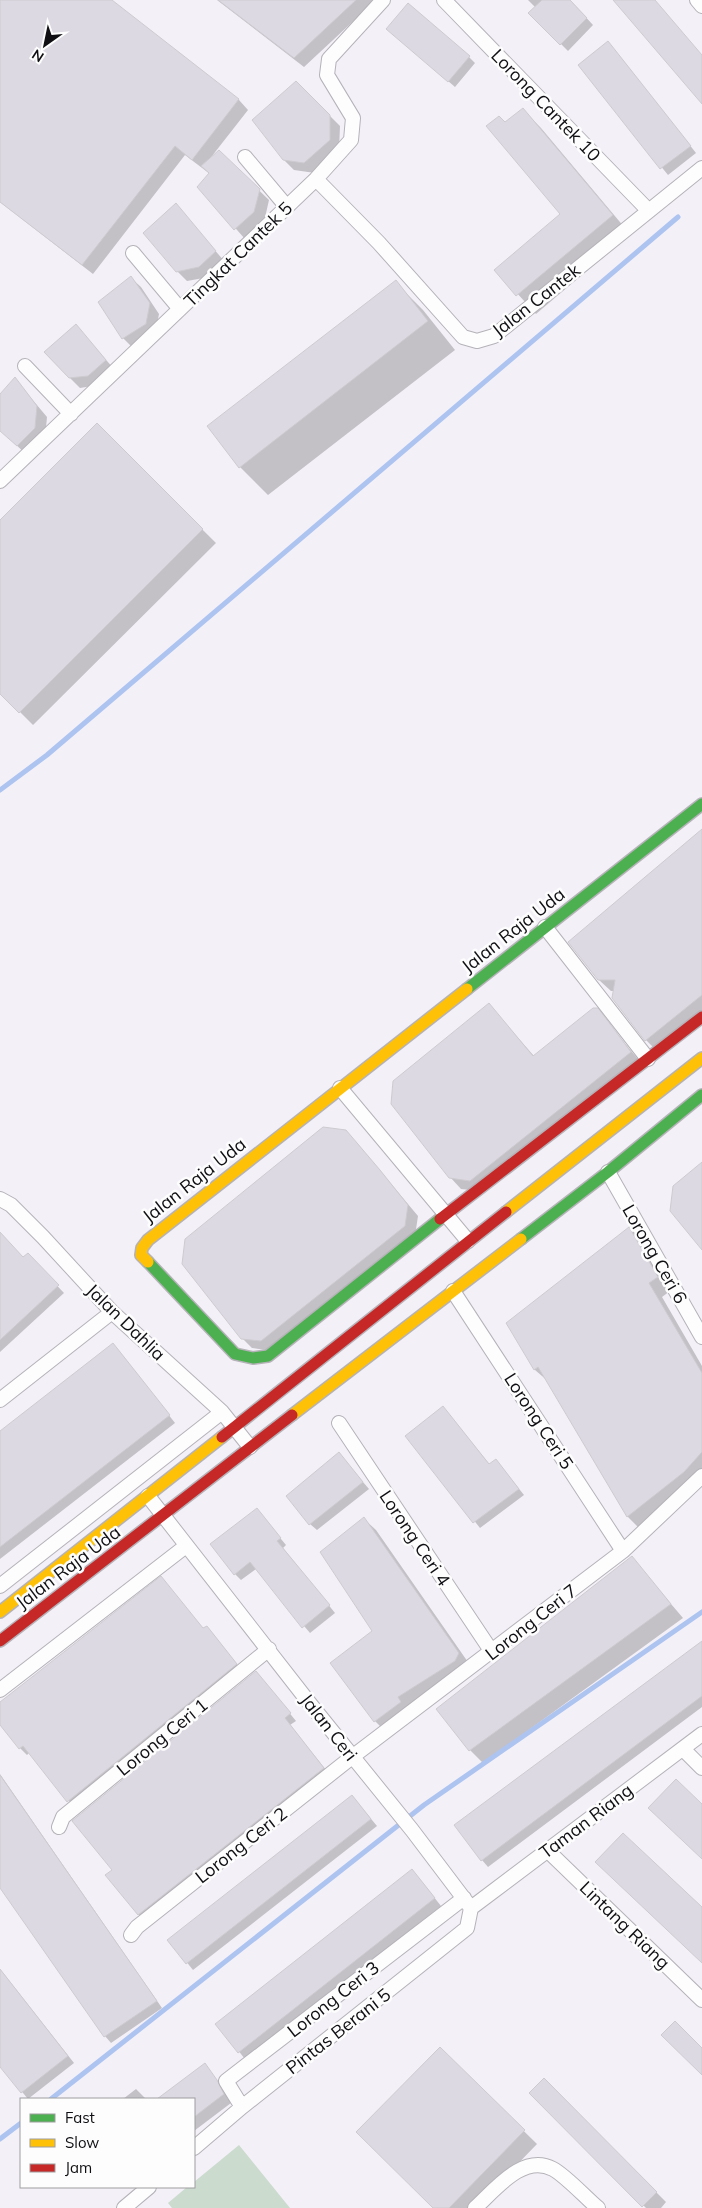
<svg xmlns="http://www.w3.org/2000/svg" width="702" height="2208" font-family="Mulish,sans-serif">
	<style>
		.green { fill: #cbdbce }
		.shadow { fill: #0003 }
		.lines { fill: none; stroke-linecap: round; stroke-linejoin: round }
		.stream { stroke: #adc4f0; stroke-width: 5 }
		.building { fill: #ddd9e3; stroke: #cecbd0 }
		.street-casing { stroke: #b5b2b8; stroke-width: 16 }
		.fast-casing { stroke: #b5b2b8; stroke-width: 14 }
		.slow-casing { stroke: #b5b2b8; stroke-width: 14 }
		.jam-casing { stroke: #b5b2b8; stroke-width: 14 }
		.street { stroke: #fdfdfe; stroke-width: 14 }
		.fast { stroke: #4caf50; stroke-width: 11 }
		.slow { stroke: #ffc107; stroke-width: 11 }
		.jam { stroke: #c62828; stroke-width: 11 }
		.labels { text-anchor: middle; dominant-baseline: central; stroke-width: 5; stroke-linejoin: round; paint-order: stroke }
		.street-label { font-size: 18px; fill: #0f0e12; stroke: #fdfdfd }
	</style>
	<rect width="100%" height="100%" fill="#f4f0f8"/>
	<path class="green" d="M 239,2145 L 290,2208 L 172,2208 L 168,2203 L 187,2187 L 194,2187 L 194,2182 Z"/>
	<path class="shadow" d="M 0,0 L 110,0 L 239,100 L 248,110 L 212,156 L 219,152 L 269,200 L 264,222 L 245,239 L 199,187 L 210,174 L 185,155 L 93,274 L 0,202 Z
		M 217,0 L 376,0 L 304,67 Z
		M 528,0 L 570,0 L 593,25 L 568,51 L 530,13 L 536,8 Z
		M 395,35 L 469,57 L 475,63 L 455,87 Z
		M 614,49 L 696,153 L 668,175 L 579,65 Z
		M 296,82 L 340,126 L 339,150 L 315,173 L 294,170 L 284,160 Z
		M 523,110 L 541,128 L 630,234 L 536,314 L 496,270 L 562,214 L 505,124 Z
		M 176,205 L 225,262 L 209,277 L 187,281 L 177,271 Z
		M 131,278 L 141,287 L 159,314 L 155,334 L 133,348 L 123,338 Z
		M 395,282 L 423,310 L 455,350 L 268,495 L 240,467 Z
		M 76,326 L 115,370 L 98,385 L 80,388 L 45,353 Z
		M 15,379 L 47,417 L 45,438 L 27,455 L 0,430 L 0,396 Z
		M 97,425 L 216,543 L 33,725 L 0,692 L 0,522 Z
		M 702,831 L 702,1016 L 657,1051 L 646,1040 L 614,991 L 611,991 L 599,980 Z
		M 489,1005 L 534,1056 L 597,1010 L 642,1064 L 481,1191 L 461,1189 L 450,1177 Z
		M 356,1142 L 418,1216 L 415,1236 L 272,1351 L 252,1348 L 242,1338 Z
		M 629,1228 L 642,1241 L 670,1291 L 662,1297 L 702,1366 L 702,1480 L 641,1530 L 628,1517 L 549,1382 L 535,1370 L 508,1323 Z
		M 0,1234 L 23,1259 L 28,1255 L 64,1293 L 0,1352 Z
		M 119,1351 L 175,1423 L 0,1559 L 0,1432 Z
		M 448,1413 L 490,1465 L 496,1460 L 524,1495 L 480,1528 L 407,1436 Z
		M 339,1454 L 369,1489 L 317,1530 L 310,1524 Z
		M 257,1510 L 286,1545 L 283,1548 L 335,1613 L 310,1633 L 256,1569 L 241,1580 L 235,1574 Z
		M 364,1519 L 376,1530 L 470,1665 L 387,1733 L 375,1721 L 374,1632 Z
		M 631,1557 L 683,1618 L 483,1763 L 470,1750 Z
		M 161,1578 L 204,1630 L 213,1634 L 242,1671 L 75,1808 L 29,1753 L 27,1755 L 20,1748 L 0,1723 L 0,1703 Z
		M 702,1642 L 702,1707 L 488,1867 L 482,1860 Z
		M 256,1672 L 296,1721 L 290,1725 L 330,1775 L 145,1921 L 139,1915 L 114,1870 Z
		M 0,1774 L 162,2008 L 111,2043 L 105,2036 L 0,1886 Z
		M 352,1796 L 377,1826 L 193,1970 L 169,1940 Z
		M 418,1877 L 441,1906 L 245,2059 L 217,2024 Z
		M 0,1969 L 74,2063 L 28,2099 L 0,2065 Z
		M 440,2049 L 537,2144 L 475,2208 L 435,2208 Z
		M 204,2065 L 225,2090 L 231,2103 L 194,2131 L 194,2099 L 160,2099 Z
		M 544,2080 L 666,2202 L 661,2208 L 646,2208 L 531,2093 Z
		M 136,2089 L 146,2099 L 123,2099 Z"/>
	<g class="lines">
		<path class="stream" d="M 0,790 L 47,755 L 678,217
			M 51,2099 L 424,1805 L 702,1612
			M 0,2139 L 21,2123"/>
	</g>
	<path class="building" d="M 0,0 L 112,0 L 239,99 L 192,160 L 175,146 L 82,265 L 0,202 Z
		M 218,0 L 356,0 L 294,58 Z
		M 542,0 L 570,0 L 587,18 L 560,45 L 528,13 Z
		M 613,0 L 655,0 L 702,55 L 702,104 Z
		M 408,3 L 470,56 L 448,82 L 386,29 Z
		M 608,41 L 691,146 L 660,169 L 578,65 Z
		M 296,81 L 330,115 L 330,140 L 304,163 L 283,160 L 252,120 Z
		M 523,108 L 613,215 L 516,296 L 494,270 L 560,214 L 486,126 L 499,116 L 505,122 Z
		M 219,150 L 260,189 L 254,212 L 234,230 L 197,187 L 209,173 L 201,166 Z
		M 176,203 L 216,251 L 199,267 L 176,272 L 143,233 Z
		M 131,276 L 150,303 L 146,324 L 122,339 L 98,302 Z
		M 396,280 L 428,321 L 239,468 L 207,426 Z
		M 76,324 L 106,360 L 88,376 L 69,378 L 44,352 Z
		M 15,377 L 37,406 L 35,428 L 17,446 L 0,431 L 0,394 Z
		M 97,423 L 203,529 L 19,713 L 0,694 L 0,520 Z
		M 702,829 L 702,995 L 645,1041 L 612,998 L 615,980 L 598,980 L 568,942 Z
		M 489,1003 L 533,1056 L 593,1008 L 598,1008 L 631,1052 L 470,1181 L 449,1178 L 391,1104 L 393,1081 Z
		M 323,1127 L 346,1130 L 380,1170 L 408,1205 L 405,1226 L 261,1341 L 241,1339 L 182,1264 L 185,1239 Z
		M 702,1162 L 702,1250 L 670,1211 L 673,1186 Z
		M 629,1227 L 658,1277 L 649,1283 L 702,1373 L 702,1452 L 684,1472 L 627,1517 L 538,1367 L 534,1370 L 506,1323 Z
		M 0,1232 L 23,1257 L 28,1253 L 59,1285 L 0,1340 Z
		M 113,1343 L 170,1415 L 0,1547 L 0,1431 Z
		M 443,1406 L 489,1464 L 496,1459 L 519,1489 L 473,1523 L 405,1436 Z
		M 339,1452 L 363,1482 L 309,1525 L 286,1496 Z
		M 257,1508 L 281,1538 L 277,1541 L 330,1605 L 302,1628 L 250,1562 L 234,1575 L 210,1544 Z
		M 364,1517 L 459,1653 L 455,1661 L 398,1697 L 401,1702 L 374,1722 L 330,1663 L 372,1631 L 320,1552 Z
		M 632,1556 L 671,1604 L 469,1751 L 436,1709 Z
		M 161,1576 L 203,1628 L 207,1626 L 237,1664 L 67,1802 L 23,1746 L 19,1749 L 0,1725 L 0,1702 Z
		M 702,1641 L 702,1696 L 481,1861 L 454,1825 Z
		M 256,1671 L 291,1713 L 285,1718 L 324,1768 L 138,1915 L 105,1875 L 112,1870 L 72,1821 Z
		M 0,1775 L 157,2001 L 104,2037 L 0,1888 Z
		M 676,1779 L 702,1804 L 702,1859 L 648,1808 Z
		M 352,1795 L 371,1819 L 186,1964 L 167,1940 Z
		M 623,1833 L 702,1907 L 702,1963 L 595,1862 Z
		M 412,1869 L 435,1898 L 238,2053 L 215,2024 Z
		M 0,1969 L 68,2056 L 21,2093 L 0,2067 Z
		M 675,2021 L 702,2048 L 702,2075 L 661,2035 Z
		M 440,2047 L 525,2130 L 449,2208 L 433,2208 L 356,2132 Z
		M 205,2063 L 217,2080 L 224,2094 L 194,2117 L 194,2099 L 157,2099 Z
		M 544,2078 L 657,2192 L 642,2207 L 529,2093 Z"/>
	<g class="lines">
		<g class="street-casing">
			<path id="street" d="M 444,0 L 648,210
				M 697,0 L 702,6
				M 245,157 L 287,207
				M 316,179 L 379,243 L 463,337 L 477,341 L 494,336 L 702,168
				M 133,253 L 180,309
				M 25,366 L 71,414
				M 0,481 L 316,179 L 351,140 L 353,118 L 327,75 L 329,59 L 383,0
				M 545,927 L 648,1059
				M 340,1088 L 468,1241
				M 608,1172 L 702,1337
				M 0,1199 L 11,1205 L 43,1237 L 112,1312 L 222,1412 L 250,1447
				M 453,1291 L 623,1551
				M 0,1400 L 112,1312
				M 339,1423 L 492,1652
				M 148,1496 L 311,1705 L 412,1830 L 471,1908
				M 0,1586 L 222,1412
				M 0,1690 L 186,1546
				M 683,1749 L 702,1768
				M 59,1827 L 63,1817 L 269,1649
				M 547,1850 L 702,2000
				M 471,1908 L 702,1734
				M 131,1935 L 137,1927 L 352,1757 L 623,1551 L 702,1476
				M 242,2107 L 226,2081 L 464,1898
				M 194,2148 L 242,2107 L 467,1928 L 471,1908
				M 124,2208 L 149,2187
				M 475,2208 C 495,2190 523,2153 553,2169 C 566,2176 586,2198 598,2208"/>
		</g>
		<g class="fast-casing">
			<path id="fast" d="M 467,989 L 702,804
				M 521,1239 L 608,1172 L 702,1095
				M 148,1262 L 235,1354 L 253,1358 L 268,1356 L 440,1219"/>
		</g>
		<g class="slow-casing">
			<path id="slow" d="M 506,1212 L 702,1058
				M 148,1262 L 141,1255 L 142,1248 L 148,1240 L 467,989
				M 292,1415 L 521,1239
				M 0,1612 L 222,1437"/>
		</g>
		<g class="jam-casing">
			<path id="jam" d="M 440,1219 L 702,1017
				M 222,1437 L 506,1212
				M 0,1641 L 292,1415"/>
		</g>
		<use href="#street" class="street"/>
		<use href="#fast" class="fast"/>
		<use href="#slow" class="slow"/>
		<use href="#jam" class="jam"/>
	</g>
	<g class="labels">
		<g class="street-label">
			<text transform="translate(546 105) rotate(46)">Lorong Cantek 10</text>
			<text transform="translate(238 254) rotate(-44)">Tingkat Cantek 5</text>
			<text transform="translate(536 300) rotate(-38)">Jalan Cantek</text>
			<text transform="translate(513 930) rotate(-38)">Jalan Raja Uda</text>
			<text transform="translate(194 1180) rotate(-38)">Jalan Raja Uda</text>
			<text transform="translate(655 1254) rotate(60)">Lorong Ceri 6</text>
			<text transform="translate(126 1322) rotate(44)">Jalan Dahlia</text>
			<text transform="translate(539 1421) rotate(57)">Lorong Ceri 5</text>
			<text transform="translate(415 1538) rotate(56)">Lorong Ceri 4</text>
			<text transform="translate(68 1567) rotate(-37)">Jalan Raja Uda</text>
			<text transform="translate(531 1622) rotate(-38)">Lorong Ceri 7</text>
			<text transform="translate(329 1727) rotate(52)">Jalan Ceri</text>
			<text transform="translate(162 1737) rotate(-39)">Lorong Ceri 1</text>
			<text transform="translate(586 1821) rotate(-37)">Taman Riang</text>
			<text transform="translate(241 1845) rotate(-38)">Lorong Ceri 2</text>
			<text transform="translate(625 1925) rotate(44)">Lintang Riang</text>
			<text transform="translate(333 1999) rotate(-38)">Lorong Ceri 3</text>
			<text transform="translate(338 2031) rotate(-38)">Pintas Berani 5</text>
		</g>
	</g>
	<rect x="20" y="2098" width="175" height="90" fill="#fdfdfd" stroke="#9e9d9f"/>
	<rect x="30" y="2114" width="25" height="8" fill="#4caf50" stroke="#9e9d9f"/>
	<text x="65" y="2123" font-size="15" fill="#0f0e12">Fast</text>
	<rect x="30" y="2139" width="25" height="8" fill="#ffc107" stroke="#9e9d9f"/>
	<text x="65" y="2148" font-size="15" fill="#0f0e12">Slow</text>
	<rect x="30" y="2164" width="25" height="8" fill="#c62828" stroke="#9e9d9f"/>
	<text x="65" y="2173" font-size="15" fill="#0f0e12">Jam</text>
	<g transform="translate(45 45) rotate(213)" stroke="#fdfdfd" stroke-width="4" paint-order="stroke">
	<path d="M0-4L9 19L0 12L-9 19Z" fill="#0f0e12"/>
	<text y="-8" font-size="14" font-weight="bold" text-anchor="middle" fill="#0f0e12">N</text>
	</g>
</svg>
